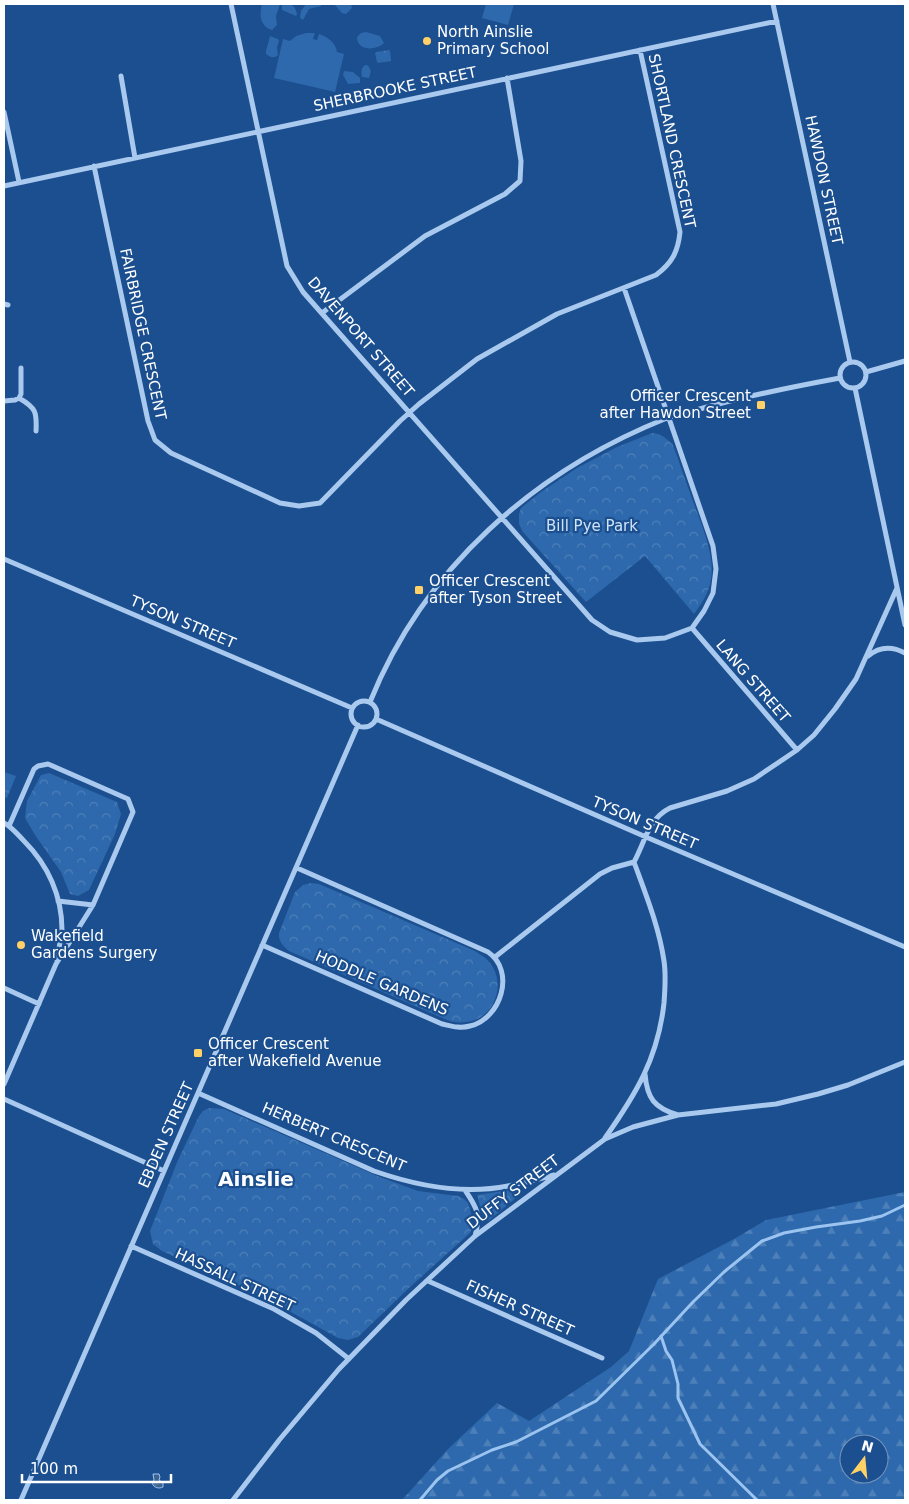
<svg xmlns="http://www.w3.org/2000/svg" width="909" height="1504" font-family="'DejaVu Sans',sans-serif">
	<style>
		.grass { fill: #2e69ad }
		.forest { fill: url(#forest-firs); fill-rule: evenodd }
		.park { fill: url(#park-crowns) }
		.water { fill: url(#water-ripples); stroke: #9cc4f0 }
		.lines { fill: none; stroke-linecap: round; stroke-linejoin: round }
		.stream { stroke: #9cc4f0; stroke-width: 3 }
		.minor { stroke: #a9c9ee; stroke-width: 5 }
		.poi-dot { fill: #ffd166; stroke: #1b4f8f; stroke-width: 2 }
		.labels { text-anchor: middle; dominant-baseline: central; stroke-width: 4.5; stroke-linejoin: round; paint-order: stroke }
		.poi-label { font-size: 15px; fill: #fff; stroke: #1b4f8f; text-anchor: start }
		.street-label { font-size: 15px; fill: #fff; stroke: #1b4f8f }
		.park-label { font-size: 15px; fill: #cfe3fa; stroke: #1b4f8f }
		.district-label { font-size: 20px; font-weight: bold; fill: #fff; stroke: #1b4f8f }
	</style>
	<defs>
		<pattern id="forest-firs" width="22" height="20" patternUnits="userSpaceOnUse" patternTransform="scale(1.25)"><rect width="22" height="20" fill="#2e69ad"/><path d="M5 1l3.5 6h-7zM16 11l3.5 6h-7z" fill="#4d80b9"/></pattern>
		<pattern id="park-crowns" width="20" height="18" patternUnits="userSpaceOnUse" patternTransform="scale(1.25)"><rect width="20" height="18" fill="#2e69ad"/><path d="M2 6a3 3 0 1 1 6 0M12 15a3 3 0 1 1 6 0" fill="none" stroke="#4d80b9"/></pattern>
		<pattern id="water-ripples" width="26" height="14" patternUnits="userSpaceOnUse" patternTransform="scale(1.25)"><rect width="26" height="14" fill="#3c6290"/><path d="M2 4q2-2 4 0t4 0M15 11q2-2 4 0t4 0" fill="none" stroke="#597aa1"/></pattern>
	</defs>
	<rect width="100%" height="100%" fill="#1b4f8f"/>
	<path class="grass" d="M 262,4 L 280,4 L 276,16 L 277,25 L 272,30 C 260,26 259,15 262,4 Z
		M 282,4 L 291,4 L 295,8 L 297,14 L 296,16 L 282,10 Z
		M 306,4 L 321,4 L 321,6 L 309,9 L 303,20 L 300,18 L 301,11 Z
		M 334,4 L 351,4 L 352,8 L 346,14 L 342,13 Z
		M 486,4 L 514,4 L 508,25 L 482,18 Z
		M 366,32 L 380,36 L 384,43 C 376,51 357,51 357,37 L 361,33 Z
		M 306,33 L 315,33 L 313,39 L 317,40 L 319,34 C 328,37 336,43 337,52 L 344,54 L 335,92 L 274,78 L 283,39 L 290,41 L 296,36 Z
		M 270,36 L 278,39 L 279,41 L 277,47 L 278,55 C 274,59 270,57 266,54 L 266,51 Z
		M 365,65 L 367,65 C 372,70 371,72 369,78 L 362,77 C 361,72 361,68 365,65 Z
		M 344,71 L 353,72 L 360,78 L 360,83 L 348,84 L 343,75 Z"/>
	<path class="forest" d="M 905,1192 L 905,1500 L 402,1500 L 448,1449 L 497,1403 L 529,1421 L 611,1367 L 629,1351 L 658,1279 L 734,1239 L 766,1220 ZM 849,1444 L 879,1444 L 879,1474 L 849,1474 Z"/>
	<path class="park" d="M 389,50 L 390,51 L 391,61 L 378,63 L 377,62 L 375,53 L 377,52 Z
		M 652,433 C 662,434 666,438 673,445 C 679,461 684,477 690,493 C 698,516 716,555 711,579 C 709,593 702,603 694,614 L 645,556 L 586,602 L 523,532 L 519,524 L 519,514 L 521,508 L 541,492 L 577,468 L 617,447 Z
		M 4,772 L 16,776 L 7,798 L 4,797 Z
		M 49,773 L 117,802 L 121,814 L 115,834 L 89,890 L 78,896 L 70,894 L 61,872 L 35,835 L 25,818 L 27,801 L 41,775 Z
		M 311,883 L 319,884 L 475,951 C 480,955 486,957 490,963 C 507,984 494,1020 466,1022 C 459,1023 453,1022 447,1020 L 289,951 C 283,946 278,941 279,933 L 295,892 L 303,885 Z
		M 209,1108 L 224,1109 L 380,1177 L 418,1191 L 458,1196 L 464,1199 L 468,1203 L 472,1216 L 472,1228 L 470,1233 L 409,1288 L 358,1337 L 348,1340 L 338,1338 L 260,1295 L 162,1251 L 153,1244 L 150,1231 L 178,1160 L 199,1116 L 203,1111 Z
		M 516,1189 L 520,1189 L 521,1192 L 517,1197 L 488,1221 C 480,1215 480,1203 477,1195 Z"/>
	<path class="water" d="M 153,1474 L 159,1474 L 160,1477 L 159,1480 L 163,1483 L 163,1487 C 159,1489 154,1488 152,1483 L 154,1480 Z"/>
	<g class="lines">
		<path class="stream" d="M 661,1336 L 666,1351 L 672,1360 L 678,1384 L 678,1398 L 700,1444 L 757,1500
			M 420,1500 L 437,1480 L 448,1471 L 492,1450 L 516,1442 L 596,1401 L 654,1344 L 693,1302 L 724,1272 L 762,1241 L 784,1233 L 816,1227 L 860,1221 L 882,1216 L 905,1205"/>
		<path class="minor" d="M 231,4 L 287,266 L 303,292 L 592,620 L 610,632 L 637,640 L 665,638 L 692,628 L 704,611 L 713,593 L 716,569 L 713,546 L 624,288
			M 773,4 L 850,362
			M 121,76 L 135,158
			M 4,112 L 19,182
			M 94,166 L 148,421 L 155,440 L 171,453 L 280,503 L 299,506 L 320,503 L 400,421 L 419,404 L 477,359 L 557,314 L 656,275 C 672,263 678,252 680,232 L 640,50
			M 4,186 L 777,21
			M 4,304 L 8,305
			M 322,313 L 425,236 L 505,194 L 520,181 L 521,161 L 507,78
			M840 375a13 13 0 1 1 26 0a13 13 0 1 1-26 0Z
			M 866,372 L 905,361
			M 855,388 L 905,625
			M 19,398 L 21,394 L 21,368
			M 4,401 L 15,400 L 19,398 C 36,408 37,412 36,431
			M 4,559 L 352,708
			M 692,628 L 797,750
			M 868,656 C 880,646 892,646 905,653
			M351 714a13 13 0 1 1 26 0a13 13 0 1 1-26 0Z
			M 370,702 C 424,568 534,471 667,418 C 681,413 697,410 711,406 C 754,394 797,386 840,378
			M 376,719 L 646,837 L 905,947
			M 4,823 C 12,827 18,835 24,841 C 48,865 62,896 62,930 C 61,940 58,951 57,961
			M 58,901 L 93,905
			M 262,945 L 442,1024 C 451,1026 460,1029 470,1026 C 501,1019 516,971 488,952 L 297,868
			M 495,957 L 600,874 L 612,868 L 634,862
			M 4,988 L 39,1004
			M 645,1074 C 647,1098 654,1108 678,1115
			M 4,1084 L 56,964 L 93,905 L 133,812 L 128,799 L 48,764 L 38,766 L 34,769 L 9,826
			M 198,1093 L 374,1171 C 417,1186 463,1195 508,1186 C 523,1183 539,1179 554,1175
			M 4,1099 L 164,1171
			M 605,1138 C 636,1094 658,1058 664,1003 C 665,990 666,974 664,961 C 659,927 646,895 634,862 C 645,842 648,819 670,808 L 727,791 L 754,779 L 797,750 L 814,735 L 835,709 L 856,679 L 897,588
			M 465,1190 C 477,1208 481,1214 475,1236
			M 131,1246 L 274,1309 L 316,1333 L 349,1359
			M 428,1281 L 602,1358
			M 21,1500 L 358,725
			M 233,1500 L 280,1439 L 339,1369 L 406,1300 L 475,1236 L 605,1139 L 633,1127 L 678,1115 L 776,1104 L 818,1094 L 848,1085 L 905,1062"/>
	</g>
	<g class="poi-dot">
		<circle cx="427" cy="41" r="5"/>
		<rect x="756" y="400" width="10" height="10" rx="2.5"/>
		<rect x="414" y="585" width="10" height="10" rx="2.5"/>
		<circle cx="21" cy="945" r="5"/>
		<rect x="193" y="1048" width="10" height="10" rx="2.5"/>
	</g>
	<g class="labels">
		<g class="poi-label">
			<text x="437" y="32">North Ainslie<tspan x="437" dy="17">Primary School</tspan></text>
			<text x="751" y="396" text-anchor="end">Officer Crescent<tspan x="751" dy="17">after Hawdon Street</tspan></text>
			<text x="429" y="581">Officer Crescent<tspan x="429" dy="17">after Tyson Street</tspan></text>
			<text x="31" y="936">Wakefield<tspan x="31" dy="17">Gardens Surgery</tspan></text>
			<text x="208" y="1044">Officer Crescent<tspan x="208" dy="17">after Wakefield Avenue</tspan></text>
		</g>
		<g class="street-label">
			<text transform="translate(395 89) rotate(-12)">SHERBROOKE STREET</text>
			<text transform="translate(672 141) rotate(78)">SHORTLAND CRESCENT</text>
			<text transform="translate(824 180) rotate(78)">HAWDON STREET</text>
			<text transform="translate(143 334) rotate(78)">FAIRBRIDGE CRESCENT</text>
			<text transform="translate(361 337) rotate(49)">DAVENPORT STREET</text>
			<text transform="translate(183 622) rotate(23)">TYSON STREET</text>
			<text transform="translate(753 681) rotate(49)">LANG STREET</text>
			<text transform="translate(645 823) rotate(23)">TYSON STREET</text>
			<text transform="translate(382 983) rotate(23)">HODDLE GARDENS</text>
			<text transform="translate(166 1135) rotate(-66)">EBDEN STREET</text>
			<text transform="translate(334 1137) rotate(23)">HERBERT CRESCENT</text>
			<text transform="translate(513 1192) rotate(-37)">DUFFY STREET</text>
			<text transform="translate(235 1280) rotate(25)">HASSALL STREET</text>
			<text transform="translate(520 1308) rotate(24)">FISHER STREET</text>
		</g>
		<g class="park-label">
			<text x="592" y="526">Bill Pye Park</text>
		</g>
		<g class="district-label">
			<text x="256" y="1179">Ainslie</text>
		</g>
	</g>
	<rect width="909" height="1504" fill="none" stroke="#ffffff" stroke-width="10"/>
	<g transform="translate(864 1459) rotate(16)"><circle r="24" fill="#1b4f8f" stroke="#7695bc"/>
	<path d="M0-4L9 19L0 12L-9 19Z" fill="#ffd166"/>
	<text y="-8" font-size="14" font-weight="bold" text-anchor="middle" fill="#ffffff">N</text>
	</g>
	<path d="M22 1474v8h149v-8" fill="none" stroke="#ffffff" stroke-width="2.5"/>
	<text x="30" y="1474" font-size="15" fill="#ffffff" stroke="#1b4f8f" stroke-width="4" paint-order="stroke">100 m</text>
</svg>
